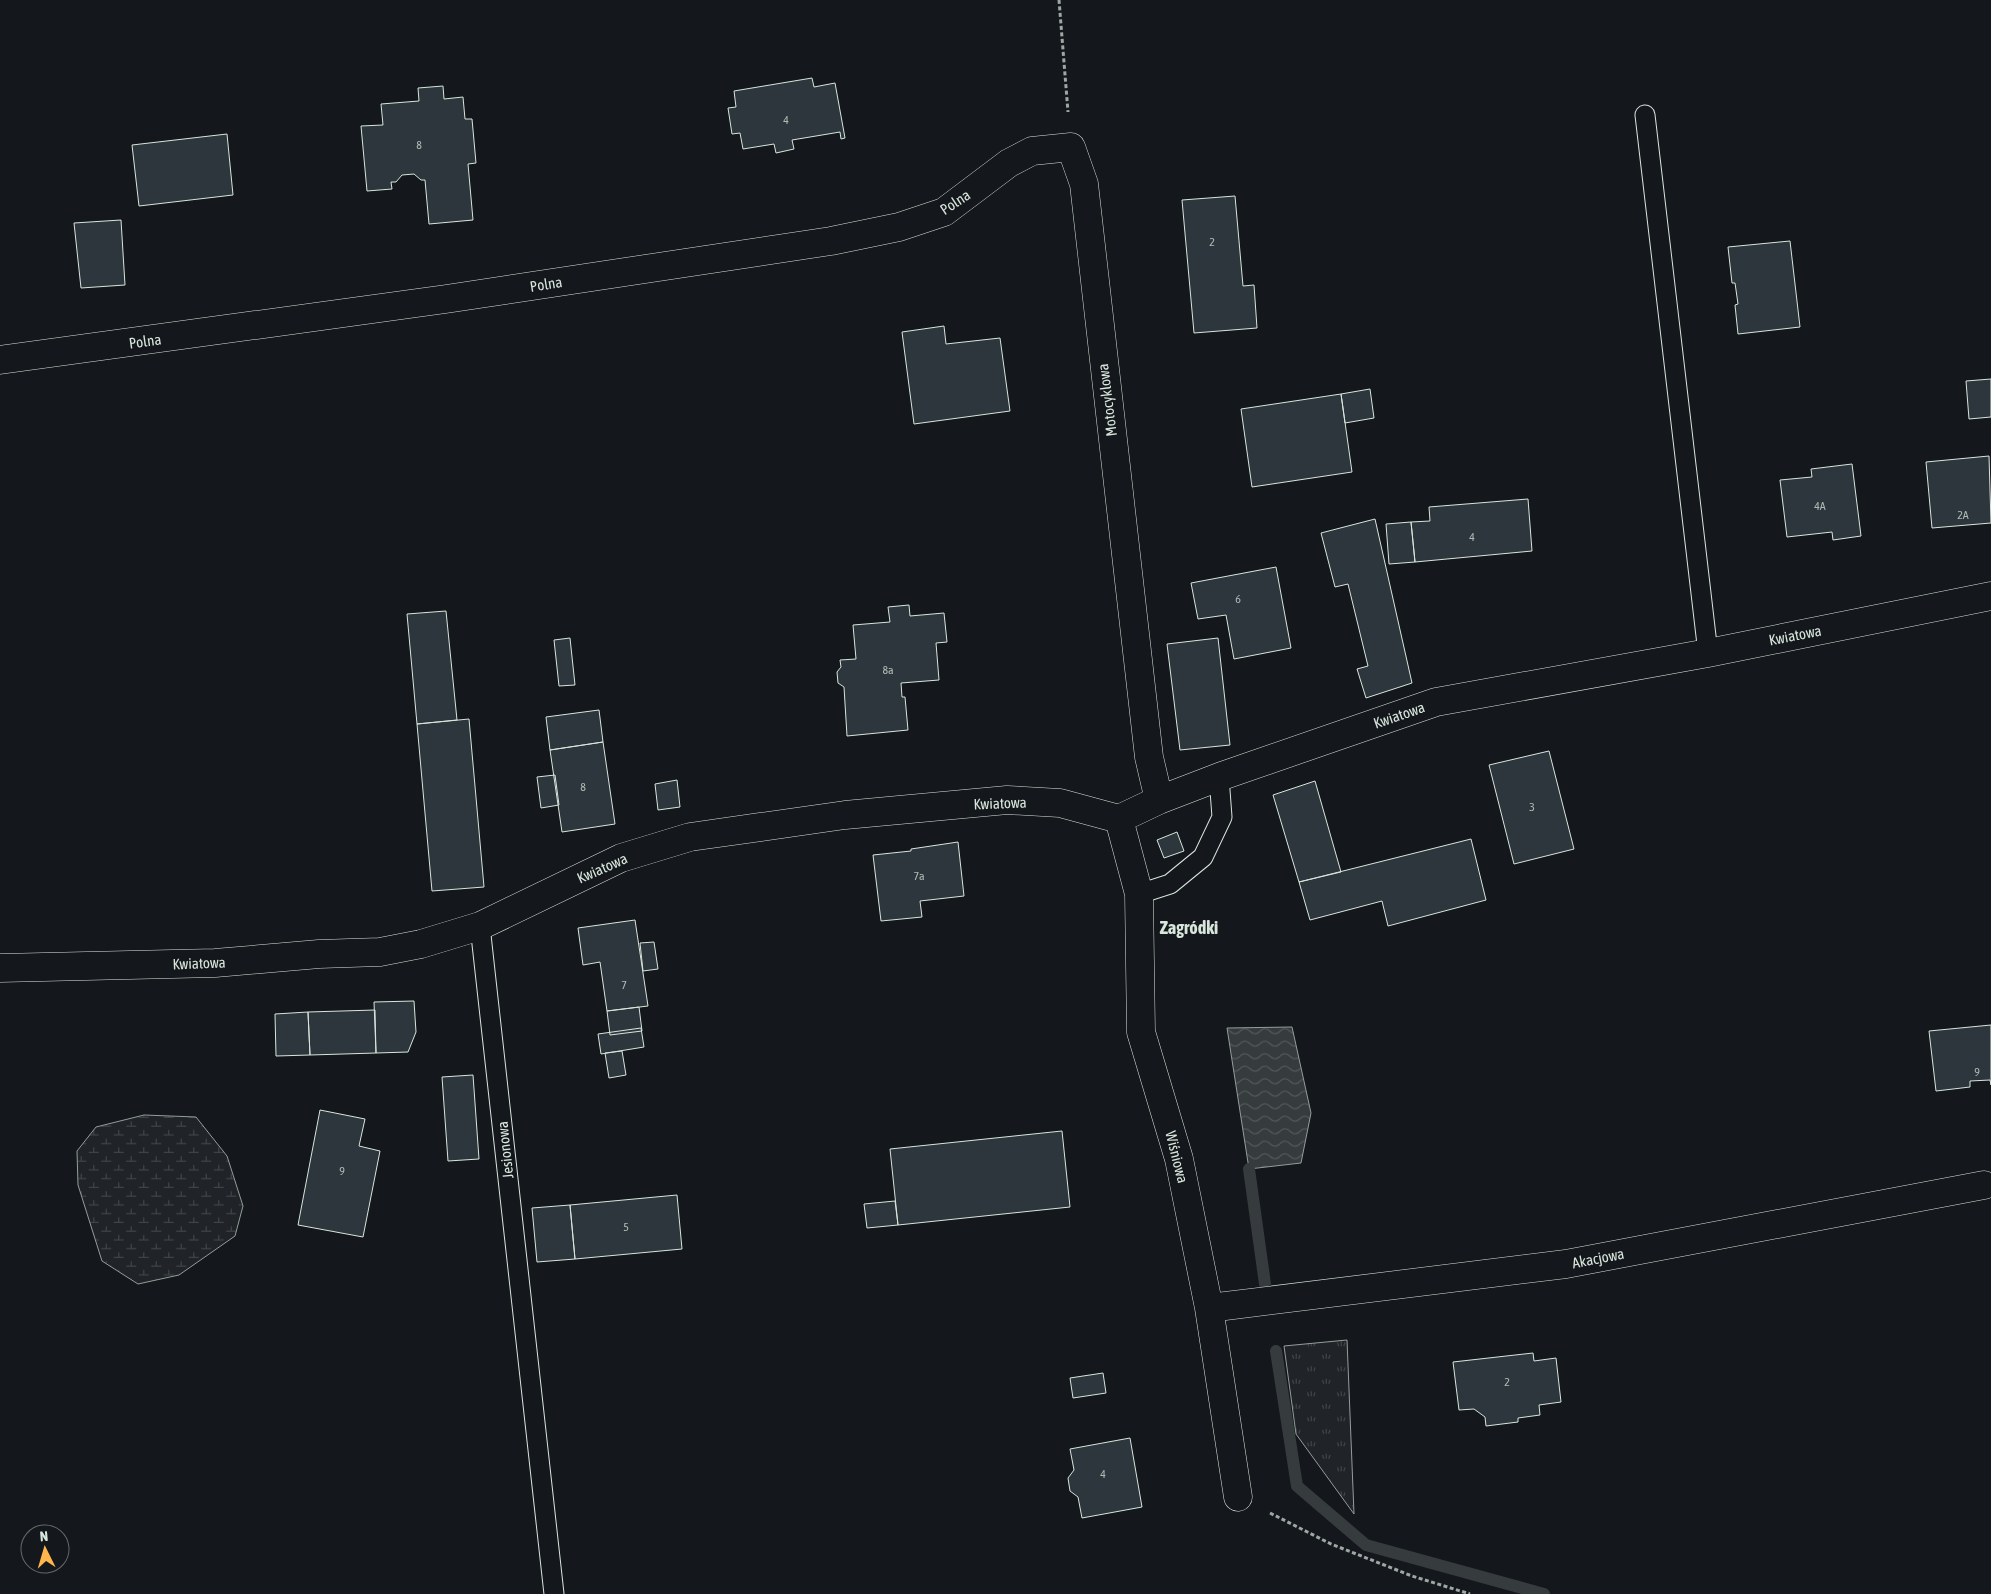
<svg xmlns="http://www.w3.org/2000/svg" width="1991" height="1594" font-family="'Asap Condensed',sans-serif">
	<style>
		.grass { fill: url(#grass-tufts); stroke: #939e99 }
		.wetland { fill: url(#wetland-marsh); stroke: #939e99 }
		.water { fill: url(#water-waves); stroke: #939e99 }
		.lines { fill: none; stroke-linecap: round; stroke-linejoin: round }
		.stream { stroke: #363b3e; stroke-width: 12 }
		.building { fill: #2c363c; stroke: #d8e6dc }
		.lane-casing { stroke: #d8e6dc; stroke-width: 21 }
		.street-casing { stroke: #d8e6dc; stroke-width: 29 }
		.path { stroke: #9da8a2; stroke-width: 3; stroke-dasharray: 4 2.5; stroke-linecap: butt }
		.lane { stroke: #14181c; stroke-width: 19 }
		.street { stroke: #14181c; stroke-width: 28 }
		.labels { text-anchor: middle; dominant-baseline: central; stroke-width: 4; stroke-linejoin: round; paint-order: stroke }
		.number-label { font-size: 12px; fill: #adbab4 }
		.street-label { font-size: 15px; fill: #d8e6dc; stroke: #14181c }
		.quarter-label { font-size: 18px; font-weight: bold; fill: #d8e6dc; stroke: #14181c }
	</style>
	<defs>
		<pattern id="grass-tufts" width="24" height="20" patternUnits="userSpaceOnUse" patternTransform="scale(1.25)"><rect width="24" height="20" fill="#202428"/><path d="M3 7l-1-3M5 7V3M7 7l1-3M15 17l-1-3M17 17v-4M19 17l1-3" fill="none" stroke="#404447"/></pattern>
		<pattern id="wetland-marsh" width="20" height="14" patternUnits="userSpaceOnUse" patternTransform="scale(1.25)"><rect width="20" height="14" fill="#202428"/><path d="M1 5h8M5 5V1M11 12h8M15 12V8" fill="none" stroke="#404447"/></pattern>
		<pattern id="water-waves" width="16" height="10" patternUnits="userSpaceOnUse" patternTransform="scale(1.25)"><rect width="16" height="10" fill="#363b3e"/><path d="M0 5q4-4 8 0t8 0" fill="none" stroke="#525759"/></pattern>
	</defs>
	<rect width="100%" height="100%" fill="#14181c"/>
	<path class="grass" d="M 1347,1340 L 1354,1514 L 1296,1434 L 1284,1346 Z"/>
	<path class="wetland" d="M 144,1115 L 196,1117 L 227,1156 L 243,1206 L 235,1236 L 179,1275 L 138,1284 L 102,1261 L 78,1185 L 77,1151 L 96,1127 Z"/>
	<path class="water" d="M 1292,1027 L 1311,1113 L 1301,1163 L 1249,1169 L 1227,1028 Z"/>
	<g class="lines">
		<path class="stream" d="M 1249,1169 L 1265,1284
			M 1276,1351 L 1297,1486 L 1366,1545 L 1544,1594"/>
	</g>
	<path class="building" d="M 812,78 L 814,87 L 835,83 L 845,138 L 841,139 L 840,132 L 792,140 L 794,149 L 776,153 L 774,144 L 743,149 L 740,133 L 732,134 L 728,108 L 736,107 L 734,91 Z
		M 443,86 L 444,99 L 463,97 L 465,119 L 472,119 L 476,163 L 468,164 L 473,220 L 429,224 L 425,180 L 421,180 L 414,174 L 402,175 L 396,182 L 391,182 L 392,189 L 367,191 L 361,126 L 383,125 L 381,104 L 419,101 L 418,88 Z
		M 227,134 L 233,195 L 139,206 L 132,145 Z
		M 1235,196 L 1243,286 L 1254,285 L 1257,328 L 1194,333 L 1182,200 Z
		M 121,220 L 125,285 L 81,288 L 74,223 Z
		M 1790,241 L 1800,327 L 1738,334 L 1735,305 L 1738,304 L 1735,283 L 1732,283 L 1728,247 Z
		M 944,326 L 946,344 L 1000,338 L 1010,411 L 914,424 L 902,332 Z
		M 1991,379 L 1991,417 L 1969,419 L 1966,381 Z
		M 1370,389 L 1374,418 L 1345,423 L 1341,394 Z
		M 1341,394 L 1352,472 L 1252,487 L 1241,409 Z
		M 1989,456 L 1991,523 L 1932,528 L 1926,462 Z
		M 1852,464 L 1861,536 L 1833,540 L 1832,532 L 1787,537 L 1780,480 L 1812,477 L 1811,469 Z
		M 1528,499 L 1532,551 L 1415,562 L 1411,522 L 1430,521 L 1429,507 Z
		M 1375,519 L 1412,683 L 1366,698 L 1357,669 L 1368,666 L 1348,584 L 1335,587 L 1321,533 Z
		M 1411,522 L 1415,562 L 1389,564 L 1386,524 Z
		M 1276,567 L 1291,648 L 1234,659 L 1226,615 L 1198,619 L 1191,583 Z
		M 909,605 L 910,616 L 944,613 L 947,642 L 936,643 L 939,680 L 901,683 L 902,697 L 905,697 L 908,730 L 847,736 L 844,687 L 838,683 L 837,672 L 841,667 L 840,660 L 856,659 L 853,625 L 890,622 L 888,607 Z
		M 446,611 L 457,720 L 417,724 L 407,614 Z
		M 570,638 L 575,685 L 559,686 L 554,640 Z
		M 1218,638 L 1230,745 L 1180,750 L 1167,644 Z
		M 599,710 L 603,742 L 550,750 L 546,717 Z
		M 469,719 L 484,887 L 432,891 L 417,724 Z
		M 603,742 L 615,824 L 562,832 L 550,750 Z
		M 1549,751 L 1574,849 L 1514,864 L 1489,765 Z
		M 555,775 L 559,805 L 541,808 L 537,777 Z
		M 677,780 L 680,807 L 658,810 L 655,784 Z
		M 1315,781 L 1341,872 L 1299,882 L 1273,795 Z
		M 1177,832 L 1184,851 L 1164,858 L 1157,840 Z
		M 1471,839 L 1486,900 L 1388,926 L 1382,901 L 1310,920 L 1299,882 Z
		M 958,842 L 964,896 L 920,901 L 922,917 L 881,921 L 873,855 L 911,851 L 911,849 Z
		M 635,920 L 648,1006 L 607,1011 L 600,962 L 583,965 L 578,928 Z
		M 654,942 L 658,969 L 643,971 L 640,943 Z
		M 414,1001 L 416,1032 L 408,1052 L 376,1053 L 374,1002 Z
		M 639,1007 L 642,1031 L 610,1035 L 607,1011 Z
		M 375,1010 L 376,1053 L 310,1055 L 308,1012 Z
		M 308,1012 L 310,1055 L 276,1056 L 275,1014 Z
		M 1991,1025 L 1991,1085 L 1990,1080 L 1970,1081 L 1970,1087 L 1936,1091 L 1929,1031 Z
		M 641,1028 L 644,1047 L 601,1054 L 598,1034 Z
		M 622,1051 L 626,1075 L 609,1078 L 605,1053 Z
		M 473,1075 L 479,1159 L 448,1161 L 442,1077 Z
		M 320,1110 L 365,1119 L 359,1146 L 380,1151 L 363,1237 L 298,1225 Z
		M 1062,1131 L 1070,1207 L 898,1225 L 890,1149 Z
		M 677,1195 L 682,1249 L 575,1259 L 570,1205 Z
		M 895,1201 L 898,1225 L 867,1228 L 864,1204 Z
		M 570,1205 L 575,1259 L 537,1262 L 532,1208 Z
		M 1533,1353 L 1534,1361 L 1556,1358 L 1561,1402 L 1539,1405 L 1540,1415 L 1518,1418 L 1518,1422 L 1486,1426 L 1485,1417 L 1474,1409 L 1459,1410 L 1453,1362 Z
		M 1103,1373 L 1106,1393 L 1073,1398 L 1070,1378 Z
		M 1130,1438 L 1142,1507 L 1082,1518 L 1078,1497 L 1070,1491 L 1068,1478 L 1074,1470 L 1070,1449 Z"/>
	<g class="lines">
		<g class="lane-casing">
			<path id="lane" d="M 1645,115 L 1708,653
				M 1139,894 L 1170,884 L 1203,857 L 1222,817 L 1219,777
				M 480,926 L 554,1594"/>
		</g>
		<g class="street-casing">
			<path id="street" d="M 0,360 L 446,299 L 831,241 L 899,227 L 944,212 L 1009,163 L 1032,151 L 1071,147 L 1084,184 L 1149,757 L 1159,800
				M 1119,819 L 1139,894 L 1141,1032 L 1179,1159 L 1209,1308 L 1238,1497
				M 0,968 L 215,963 L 319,954 L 380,952 L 421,944 L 480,926 L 621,858 L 690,837 L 845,815 L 1007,800 L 1060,803 L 1119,819 L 1159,800 L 1219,777 L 1436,702 L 1708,653 L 1991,596
				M 1209,1308 L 1566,1264 L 1984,1185"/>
		</g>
		<path class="path" d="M 1059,0 L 1068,112
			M 1270,1513 L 1331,1544 L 1412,1576 L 1470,1594"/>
		<use href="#lane" class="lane"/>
		<use href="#street" class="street"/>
	</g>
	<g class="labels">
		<g class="number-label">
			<text x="786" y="120">4</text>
			<text x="419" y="145">8</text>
			<text x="1212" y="242">2</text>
			<text x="1820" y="506">4A</text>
			<text x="1963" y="515">2A</text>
			<text x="1472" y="537">4</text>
			<text x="1238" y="599">6</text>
			<text x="888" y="670">8a</text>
			<text x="583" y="787">8</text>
			<text x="1532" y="807">3</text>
			<text x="919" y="876">7a</text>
			<text x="624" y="985">7</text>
			<text x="1977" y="1072">9</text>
			<text x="342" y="1171">9</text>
			<text x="626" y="1227">5</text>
			<text x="1507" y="1382">2</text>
			<text x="1103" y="1474">4</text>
		</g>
		<g class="street-label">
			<text transform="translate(955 202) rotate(-33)">Polna</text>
			<text transform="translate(546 284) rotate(-9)">Polna</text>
			<text transform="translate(145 341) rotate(-8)">Polna</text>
			<text transform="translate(1107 400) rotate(-97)">Motocyklowa</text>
			<text transform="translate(1795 635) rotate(-11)">Kwiatowa</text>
			<text transform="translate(1399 715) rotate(-19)">Kwiatowa</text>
			<text transform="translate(1000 803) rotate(-2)">Kwiatowa</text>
			<text transform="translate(602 868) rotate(-24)">Kwiatowa</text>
			<text transform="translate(199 963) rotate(-2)">Kwiatowa</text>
			<text transform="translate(505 1150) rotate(-96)">Jesionowa</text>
			<text transform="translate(1177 1157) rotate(76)">Wiśniowa</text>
			<text transform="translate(1598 1258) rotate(-11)">Akacjowa</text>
		</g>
		<g class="quarter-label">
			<text x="1189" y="927">Zagródki</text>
		</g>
	</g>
	<g transform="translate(45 1549) rotate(355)"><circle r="24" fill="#14181c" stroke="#626a69"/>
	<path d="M0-4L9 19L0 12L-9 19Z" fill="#ffb74d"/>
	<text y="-8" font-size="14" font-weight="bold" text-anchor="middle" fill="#d8e6dc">N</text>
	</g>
</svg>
